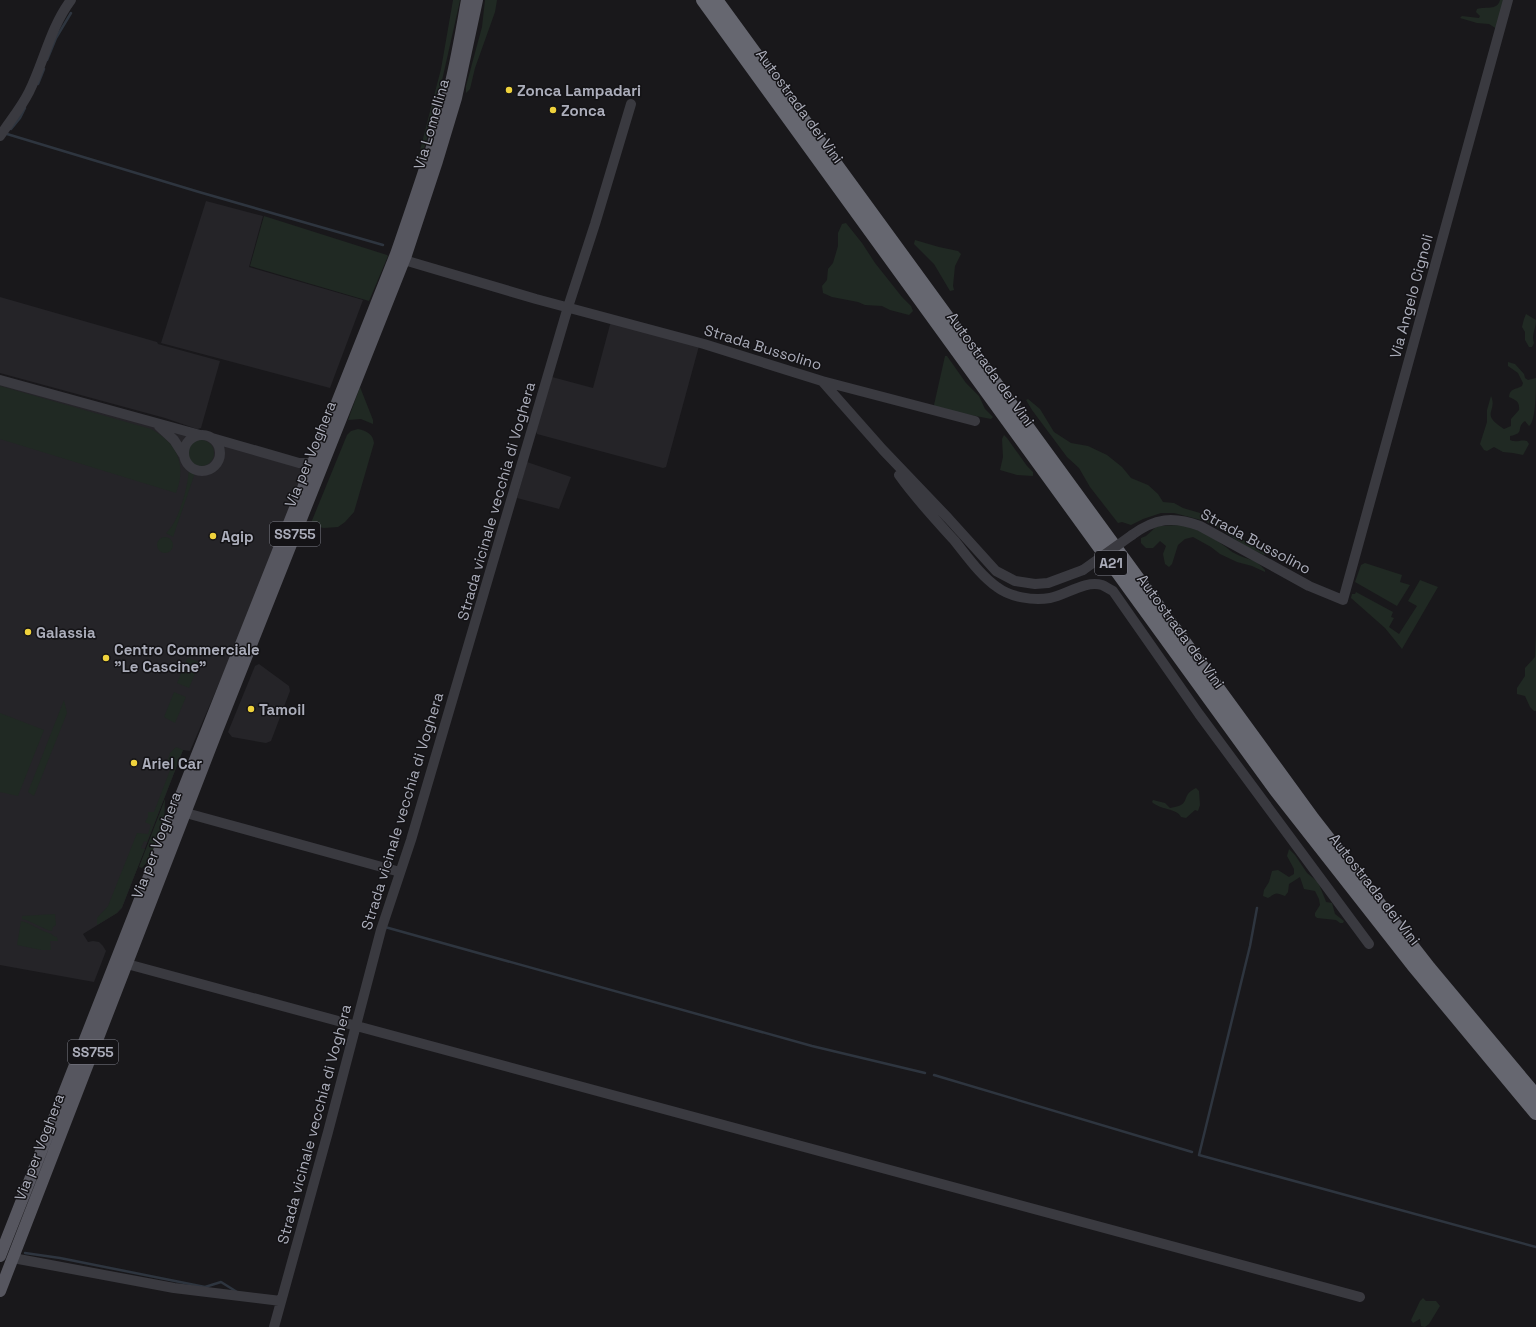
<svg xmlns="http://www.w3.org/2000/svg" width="1536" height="1327" font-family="'Space Grotesk',sans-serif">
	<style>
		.built { fill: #252428 }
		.green { fill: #202923 }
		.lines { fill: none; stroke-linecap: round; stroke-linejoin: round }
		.stream { stroke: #2e353f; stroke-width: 2.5 }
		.minor { stroke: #3a3a40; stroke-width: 10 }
		.major { stroke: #56565f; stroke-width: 12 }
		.highway { stroke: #666770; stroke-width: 14 }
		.minor-bridge { stroke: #3a3a40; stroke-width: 10 }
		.poi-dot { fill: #efd23c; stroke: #141316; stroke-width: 1.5 }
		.labels { text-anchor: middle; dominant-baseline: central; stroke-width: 3; stroke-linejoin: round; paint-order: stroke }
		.shield { fill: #141316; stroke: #7e7f89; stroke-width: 1 }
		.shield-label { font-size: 14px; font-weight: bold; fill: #abadba }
		.poi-label { font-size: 15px; font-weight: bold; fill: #abadba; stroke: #141316; text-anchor: start }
		.street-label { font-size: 15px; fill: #abadba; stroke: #141316 }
	</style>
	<rect width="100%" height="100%" fill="#19181b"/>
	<path class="built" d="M 206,201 L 263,216 L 249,267 L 363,300 L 330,388 L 161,343 Z
		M 0,297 L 157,342 L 158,344 L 220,361 L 201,428 L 197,429 L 165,418 L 0,373 Z
		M 611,321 L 699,346 L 666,467 L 663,468 L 537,434 L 536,431 L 552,377 L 593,388 Z
		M 0,380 L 311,469 L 190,751 L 183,750 L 122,908 L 117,913 L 83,934 L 88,942 L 93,941 L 99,942 L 103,946 L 106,951 L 94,982 L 0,965 Z
		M 527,462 L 571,477 L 559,509 L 517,498 Z
		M 259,664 L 289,686 L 290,691 L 271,741 L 266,743 L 232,737 L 228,732 L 255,666 Z"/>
	<path class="green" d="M 453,0 L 460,0 L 459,5 L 434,116 L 419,165 L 418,158 L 441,69 Z
		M 485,0 L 497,0 L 495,12 L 475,68 L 470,89 L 466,93 L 466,86 L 482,27 Z
		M 1500,0 L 1506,0 L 1497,29 L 1489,24 L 1477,23 L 1460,18 L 1462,16 L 1479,18 L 1480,16 L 1476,12 L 1477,9 C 1486,6 1497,11 1500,0 Z
		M 264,216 L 387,255 L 388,256 L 369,301 L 250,266 Z
		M 846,223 L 862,243 L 875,263 L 902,297 L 911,306 L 913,311 L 909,315 L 890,310 L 882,306 L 865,305 L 858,302 L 832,297 L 823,293 L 822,286 L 827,280 L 828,269 L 833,263 L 838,246 L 838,233 L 842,224 Z
		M 915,240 L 939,247 L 958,251 L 961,254 L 955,266 L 953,286 L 954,290 L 950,291 L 934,264 L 914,244 Z
		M 1526,314 L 1536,320 C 1536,329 1531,335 1534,343 L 1532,347 L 1529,347 L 1525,340 L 1525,332 L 1522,327 L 1524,319 Z
		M 945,356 L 947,356 L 966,383 L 979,396 L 985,409 L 993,417 L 991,419 L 935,408 L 934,405 Z
		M 1508,362 L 1515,364 L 1524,374 L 1525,378 L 1528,380 L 1536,378 C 1536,389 1536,422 1529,426 L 1525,421 C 1515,428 1526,433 1510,436 L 1510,440 C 1516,443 1521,439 1527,441 L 1529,444 L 1523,455 L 1513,453 L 1503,452 L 1494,447 L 1487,451 L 1484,450 L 1480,444 L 1487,422 L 1487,410 L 1491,396 C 1498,412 1479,413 1504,429 L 1511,426 L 1511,419 L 1519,410 C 1520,402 1516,400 1509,397 C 1510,388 1515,390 1522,386 L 1523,383 L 1518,373 L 1508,366 Z
		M 0,386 L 151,429 C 177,443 187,464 176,493 L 0,439 Z
		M 360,387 L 373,420 L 373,424 L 361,419 L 348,420 Z
		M 1028,399 L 1040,409 L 1054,432 L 1071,443 L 1088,446 L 1107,455 L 1122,467 L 1131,478 L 1148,485 L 1158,494 L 1163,502 L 1174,503 L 1183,508 L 1200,513 L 1266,554 L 1264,555 L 1247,547 L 1217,527 L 1205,521 L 1174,513 L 1161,513 L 1143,519 L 1131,525 L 1122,522 L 1118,523 L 1090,487 L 1079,468 L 1067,457 L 1032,410 L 1026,400 Z
		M 358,429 C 367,431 373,434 374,443 L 354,512 L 345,522 L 338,527 L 324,528 L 314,526 L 311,523 L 347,435 L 351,431 Z
		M 1004,435 L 1007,438 L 1027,466 L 1033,472 L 1033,476 L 1017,475 L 1000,470 L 1003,457 L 1002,439 Z
		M188 453a13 13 0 1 1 26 0a13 13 0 1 1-26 0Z
		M 189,469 L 195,473 L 173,537 L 166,533 C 179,522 188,486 189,469 Z
		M 1182,525 C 1198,529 1210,535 1223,545 C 1228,548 1231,552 1236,554 C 1250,561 1253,557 1265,570 L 1265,572 L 1252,566 L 1237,562 L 1220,554 L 1211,547 L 1193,537 L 1185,539 L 1178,545 L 1172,564 L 1169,567 L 1165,564 L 1163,554 L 1166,546 L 1160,541 L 1153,548 L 1146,548 L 1141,543 L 1141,538 L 1146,536 L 1157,526 Z
		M157 545a8 8 0 1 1 16 0a8 8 0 1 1-16 0Z
		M 1365,563 L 1402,575 L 1400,582 L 1410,585 L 1397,606 L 1355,582 L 1361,565 Z
		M 1420,580 L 1438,587 L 1402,649 L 1385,628 L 1351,598 L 1352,594 L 1355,594 L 1356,592 L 1393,612 L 1391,617 L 1394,618 L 1389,627 L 1399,634 L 1417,606 L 1408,601 Z
		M 1536,633 L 1536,711 L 1534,711 L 1530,707 L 1525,696 L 1517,694 L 1517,688 L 1525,676 L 1525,668 L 1535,657 Z
		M 188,658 L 199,662 L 199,664 L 189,688 L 177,683 L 187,659 Z
		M 174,692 L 186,697 L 175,723 L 164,717 Z
		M 64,700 L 67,713 L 34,796 L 28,792 Z
		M 0,713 L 44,730 L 18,796 L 0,792 Z
		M 176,747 L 183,750 L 147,842 L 144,841 L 141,848 L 145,849 L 122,907 L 117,913 L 97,925 L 97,918 L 108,906 L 137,833 L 148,834 L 151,825 L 145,822 L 148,817 L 148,812 L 154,812 L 172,765 L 167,762 L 170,753 Z
		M 1196,788 L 1199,791 L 1200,805 L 1198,811 L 1195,810 L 1186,818 L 1181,817 C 1177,808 1160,810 1152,802 L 1153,800 L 1165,803 L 1170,808 C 1193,805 1179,796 1196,788 Z
		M 165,799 L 164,827 L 153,855 L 142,868 L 139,867 Z
		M 1289,849 L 1295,855 L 1307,873 L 1318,882 L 1325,899 L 1326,902 L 1332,903 L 1335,914 L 1344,921 L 1343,923 L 1340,923 L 1336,920 L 1317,918 L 1315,916 L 1315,913 L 1320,905 L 1319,899 L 1315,891 L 1304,889 L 1300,877 L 1289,884 L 1288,892 L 1285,896 C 1276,893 1277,892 1268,898 L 1263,896 L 1264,890 L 1269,882 L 1272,871 L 1278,870 L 1289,877 L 1294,874 L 1294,869 L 1287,856 Z
		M 55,914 L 56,925 L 53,927 L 52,931 C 41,929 33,921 22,919 L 22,916 Z
		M 21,921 C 31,923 39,930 49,933 C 53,934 53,937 57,937 L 58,941 L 50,941 L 51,950 L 41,950 L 17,945 Z
		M 1423,1298 L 1426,1301 L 1436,1301 L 1440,1306 L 1429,1324 L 1425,1327 L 1421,1326 L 1420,1319 L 1413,1323 L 1411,1320 L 1420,1301 Z"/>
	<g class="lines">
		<path class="stream" d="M 47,60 L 56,38 L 71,13
			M 38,84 L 44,69
			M 11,129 L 20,118 L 25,108
			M 7,134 L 199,192 L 383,245
			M 1257,908 L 1250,946 L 1199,1155 L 1536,1247
			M 385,927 L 812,1046 L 925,1073
			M 934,1075 L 1192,1152
			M 25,1253 L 60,1258 L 205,1287 L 221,1282 L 237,1292"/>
		<path class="minor" d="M 0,136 C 10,121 21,108 29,92 C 44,62 50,28 71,0
			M 404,260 L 536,299 L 704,344 L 822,381 L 883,450 L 948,518 L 996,571 L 1015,581 L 1035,584 L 1048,583 L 1083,570
			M 0,380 L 200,435
			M 822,381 L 975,421
			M 159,426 L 174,440 L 183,454
			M184 453a18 18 0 1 1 36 0a18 18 0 1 1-36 0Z
			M 212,438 L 299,463 L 313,463
			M 899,475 C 915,498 935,519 954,540 C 967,556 980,575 997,587 C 1010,597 1033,601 1050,598 C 1066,595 1085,580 1102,585 C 1105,586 1109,589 1113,591 L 1199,714 L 1369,944
			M 1132,535 C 1155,518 1173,516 1200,526 L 1309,586 L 1343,600 L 1508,0
			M 186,813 L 400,872
			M 127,964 L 1360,1297
			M 13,1258 L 174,1288 L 281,1301
			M 274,1327 L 328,1132 L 381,930 L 411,840 L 568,307 L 595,224 L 631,104"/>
		<path class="major" d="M 0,1256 L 170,823 L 396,254 C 414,202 432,151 447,98 C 456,66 461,33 467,0
			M 0,1291 L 218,728 L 406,255 L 437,161 L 456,98 L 477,0"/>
		<path class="highway" d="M 703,0 L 1275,789 L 1413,965 L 1536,1113
			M 716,0 L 1313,819 L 1429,968 L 1536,1096"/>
		<path class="minor-bridge" d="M 1083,570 L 1132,535"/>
	</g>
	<g class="poi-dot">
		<circle cx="509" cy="90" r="4"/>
		<circle cx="553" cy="110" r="4"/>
		<circle cx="213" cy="536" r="4"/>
		<circle cx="28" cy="632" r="4"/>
		<circle cx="106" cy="658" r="4"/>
		<circle cx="251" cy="709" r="4"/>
		<circle cx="134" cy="763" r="4"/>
	</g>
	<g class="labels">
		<g class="shield">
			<rect x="270" y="522" width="50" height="24" rx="3"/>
			<rect x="1095" y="551" width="32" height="24" rx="3"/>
			<rect x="68" y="1040" width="50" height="24" rx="3"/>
		</g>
		<g class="shield-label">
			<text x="295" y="534">SS755</text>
			<text x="1111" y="563">A21</text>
			<text x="93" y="1052">SS755</text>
		</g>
		<g class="poi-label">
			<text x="517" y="90">Zonca Lampadari</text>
			<text x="561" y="110">Zonca</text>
			<text x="221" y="536">Agip</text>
			<text x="36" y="632">Galassia</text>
			<text x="114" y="649">Centro Commerciale<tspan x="114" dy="17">"Le Cascine"</tspan></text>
			<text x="259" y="709">Tamoil</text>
			<text x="142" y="763">Ariel Car</text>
		</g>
		<g class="street-label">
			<text transform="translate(800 106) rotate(54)">Autostrada dei Vini</text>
			<text transform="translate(431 124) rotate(-74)">Via Lomellina</text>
			<text transform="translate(1411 296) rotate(-75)">Via Angelo Cignoli</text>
			<text transform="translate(763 347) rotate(17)">Strada Bussolino</text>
			<text transform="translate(991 369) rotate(54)">Autostrada dei Vini</text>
			<text transform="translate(310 454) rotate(-68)">Via per Voghera</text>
			<text transform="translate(496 501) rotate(-74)">Strada vicinale vecchia di Voghera</text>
			<text transform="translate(1256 541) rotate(28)">Strada Bussolino</text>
			<text transform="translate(1181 631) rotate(54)">Autostrada dei Vini</text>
			<text transform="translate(402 811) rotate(-73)">Strada vicinale vecchia di Voghera</text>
			<text transform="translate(156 845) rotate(-69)">Via per Voghera</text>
			<text transform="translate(1375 889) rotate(52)">Autostrada dei Vini</text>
			<text transform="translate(314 1124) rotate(-75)">Strada vicinale vecchia di Voghera</text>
			<text transform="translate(39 1147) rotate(-69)">Via per Voghera</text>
		</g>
	</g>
</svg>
